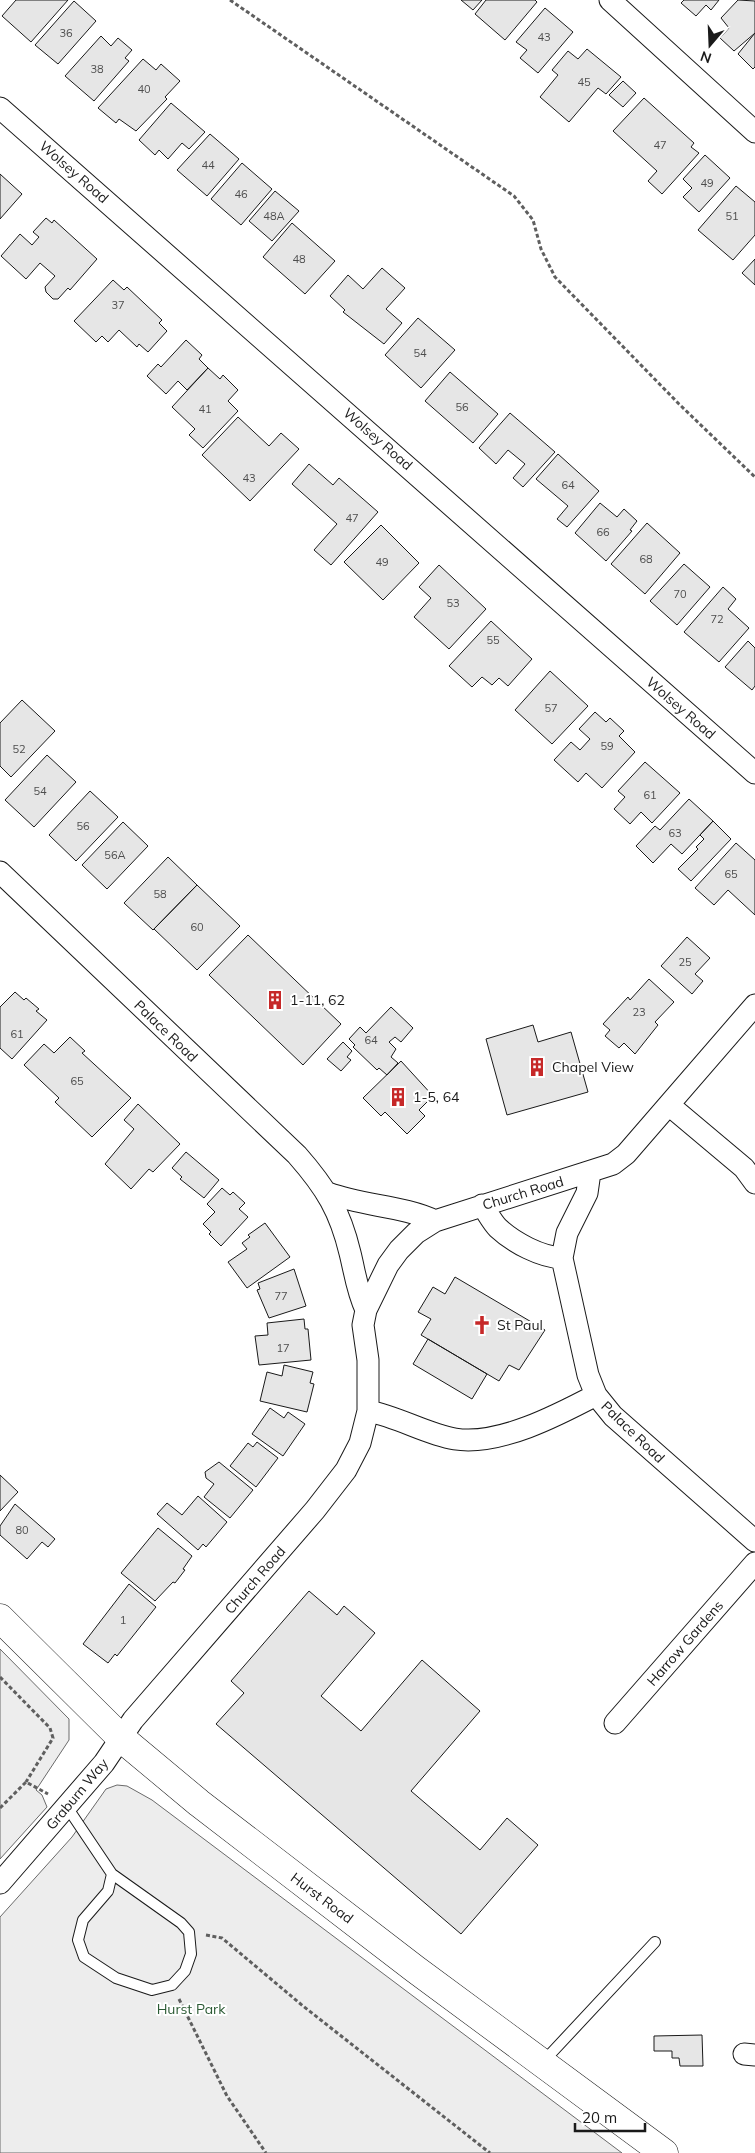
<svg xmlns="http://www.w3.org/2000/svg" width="755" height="2153" font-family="Mulish,sans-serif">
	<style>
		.built { fill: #ededed; stroke: #6a6a6a }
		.building { fill: #e6e6e6; stroke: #1a1a1a }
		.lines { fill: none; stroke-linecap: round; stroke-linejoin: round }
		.service-casing { stroke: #1a1a1a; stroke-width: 12 }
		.minor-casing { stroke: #1a1a1a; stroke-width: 23 }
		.primary-casing { stroke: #1a1a1a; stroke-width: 29 }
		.path { stroke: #5f5f5f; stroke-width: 3; stroke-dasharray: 4 2.5; stroke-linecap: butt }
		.service { stroke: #fff; stroke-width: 10 }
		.minor { stroke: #fff; stroke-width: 21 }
		.primary { stroke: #fff; stroke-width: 28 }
		.labels { text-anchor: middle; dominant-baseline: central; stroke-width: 4; stroke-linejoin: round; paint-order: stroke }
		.number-label { font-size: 11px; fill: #4d4d4d }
		.street-label { font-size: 14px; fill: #1a1a1a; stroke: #fff }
		.poi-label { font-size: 14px; fill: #1a1a1a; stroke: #fff; text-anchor: start }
		.park-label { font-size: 14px; fill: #2b5a34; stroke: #fff }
	</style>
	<rect width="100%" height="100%" fill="#fff"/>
	<path class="built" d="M 0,1649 L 69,1719 L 69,1740 L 36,1790 L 42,1795 L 47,1807 L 0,1859 Z
		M 117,1785 L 127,1786 L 152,1800 L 622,2153 L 0,2153 L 0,1917 L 72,1837 L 106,1789 Z"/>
	<path class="building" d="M 16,0 L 68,0 L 31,42 L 2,16 Z
		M 461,0 L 482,0 L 473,10 Z
		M 486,0 L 535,0 L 537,2 L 505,40 L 475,14 Z
		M 684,0 L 719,0 L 711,10 L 706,5 L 696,16 L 681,3 Z
		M 738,0 L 755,1 L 755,33 L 734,51 L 720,38 L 729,28 L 721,18 Z
		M 74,1 L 96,21 L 58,64 L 35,45 Z
		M 545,8 L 573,32 L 538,73 L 520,58 L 527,50 L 516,42 Z
		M 755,33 L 755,67 L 753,69 L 738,54 Z
		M 101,36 L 111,46 L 118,38 L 132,50 L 125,58 L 129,61 L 94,101 L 65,76 Z
		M 587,49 L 621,77 L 606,94 L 598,88 L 569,122 L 540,97 L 558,75 L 552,70 L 568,51 L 578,59 Z
		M 143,59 L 156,70 L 161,64 L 180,81 L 165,97 L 167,99 L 136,131 L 119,119 L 116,123 L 98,108 Z
		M 623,81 L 636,93 L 623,107 L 609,95 Z
		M 644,98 L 694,143 L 691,147 L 699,153 L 662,194 L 648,181 L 657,171 L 613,131 Z
		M 171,103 L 205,132 L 189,149 L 182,143 L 168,159 L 159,150 L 155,155 L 139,140 Z
		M 210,134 L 239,159 L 207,196 L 177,170 Z
		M 705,155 L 730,178 L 699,212 L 683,197 L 692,188 L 683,179 Z
		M 242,163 L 272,189 L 241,225 L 211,199 Z
		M 0,174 L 22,194 L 0,219 Z
		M 736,186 L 755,202 L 755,235 L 733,260 L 698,230 Z
		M 275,191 L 299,211 L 272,241 L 249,221 Z
		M 46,218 L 52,223 L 54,220 L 97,259 L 70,290 L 68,288 L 58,299 L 53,299 L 46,292 L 45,287 L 55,276 L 40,263 L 26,279 L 1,256 L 20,234 L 32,245 L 39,237 L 33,232 Z
		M 292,223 L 335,261 L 305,294 L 263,257 Z
		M 755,259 L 755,285 L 742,273 Z
		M 382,268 L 405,288 L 386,309 L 402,323 L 384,344 L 343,312 L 345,310 L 330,296 L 348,275 L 363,289 Z
		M 113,280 L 124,290 L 127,287 L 162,320 L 159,323 L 167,331 L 148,352 L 139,344 L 137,347 L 119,330 L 108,342 L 102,336 L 96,342 L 74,321 Z
		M 418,318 L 455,350 L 421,388 L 385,355 Z
		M 186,340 L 202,355 L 199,359 L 208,368 L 187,390 L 178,381 L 166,394 L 147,376 L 158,364 L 161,367 Z
		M 208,368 L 220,379 L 223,375 L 238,390 L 228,401 L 238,411 L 203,448 L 189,435 L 195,429 L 172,407 Z
		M 450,372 L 498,414 L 473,443 L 425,401 Z
		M 510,413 L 555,452 L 523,487 L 513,478 L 525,464 L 508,450 L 496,464 L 479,448 Z
		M 238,417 L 269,446 L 281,433 L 299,449 L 250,501 L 202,455 Z
		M 558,454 L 599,491 L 567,527 L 557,519 L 568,506 L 536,479 Z
		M 309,464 L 333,485 L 339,478 L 378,512 L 331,565 L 314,550 L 337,524 L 292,484 Z
		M 600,503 L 617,517 L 624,509 L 637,521 L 630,530 L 632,531 L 606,561 L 575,533 Z
		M 647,523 L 680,553 L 645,594 L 611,564 Z
		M 381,525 L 419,563 L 383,600 L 344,562 Z
		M 684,564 L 710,587 L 677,625 L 650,601 Z
		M 439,565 L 486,609 L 449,649 L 414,617 L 431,598 L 419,587 Z
		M 723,587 L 736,599 L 728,609 L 749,628 L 719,662 L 684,632 Z
		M 491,621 L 532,659 L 508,686 L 499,678 L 492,685 L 482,677 L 472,687 L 449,666 Z
		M 748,641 L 755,648 L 755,686 L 752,690 L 725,667 Z
		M 550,671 L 588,706 L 552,744 L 515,710 Z
		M 22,700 L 55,731 L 11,777 L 0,766 L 0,723 Z
		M 595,712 L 606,722 L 610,718 L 624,731 L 619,736 L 635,752 L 602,788 L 586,773 L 578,782 L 554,760 L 571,742 L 580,750 L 590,739 L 579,729 Z
		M 47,755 L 76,782 L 34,827 L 5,800 Z
		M 645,762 L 680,793 L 652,823 L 641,812 L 630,824 L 614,809 L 625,797 L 618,791 Z
		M 90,791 L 118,817 L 76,861 L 49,835 Z
		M 689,799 L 713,821 L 682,854 L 671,844 L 653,863 L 636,846 L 655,826 L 660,830 Z
		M 713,821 L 731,839 L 691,881 L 678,869 L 698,849 L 696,847 L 704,839 L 700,835 Z
		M 123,822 L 148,846 L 107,889 L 82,865 Z
		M 736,843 L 755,860 L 755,915 L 728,890 L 714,905 L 695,888 Z
		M 168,857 L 197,885 L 153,930 L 124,903 Z
		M 197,885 L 240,926 L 197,970 L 154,929 Z
		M 248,935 L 341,1024 L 303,1065 L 209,975 Z
		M 687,937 L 710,958 L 695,974 L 703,981 L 692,994 L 661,966 Z
		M 649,979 L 674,1002 L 655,1022 L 658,1025 L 635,1054 L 624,1043 L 619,1048 L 605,1036 L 610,1030 L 603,1024 L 628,997 L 630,1000 Z
		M 15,992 L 24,1000 L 26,998 L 39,1009 L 36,1011 L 47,1020 L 12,1059 L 0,1048 L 0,1007 Z
		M 391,1007 L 413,1028 L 401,1042 L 395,1037 L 389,1042 L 396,1049 L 391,1057 L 398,1063 L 387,1075 L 379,1068 L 377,1070 L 353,1047 L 355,1045 L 349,1039 L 360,1027 L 366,1033 Z
		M 533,1025 L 538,1042 L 571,1032 L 588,1092 L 507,1115 L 486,1039 Z
		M 70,1037 L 85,1051 L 82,1053 L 131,1098 L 92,1137 L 55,1102 L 59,1098 L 24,1065 L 44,1044 L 54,1053 Z
		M 343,1042 L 352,1051 L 347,1057 L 351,1060 L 341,1071 L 327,1059 Z
		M 401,1061 L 433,1096 L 419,1110 L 425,1116 L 407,1134 L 385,1112 L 381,1116 L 363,1098 Z
		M 138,1104 L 180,1144 L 153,1172 L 149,1169 L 131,1189 L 105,1164 L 134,1129 L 124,1120 Z
		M 186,1152 L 219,1180 L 204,1198 L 180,1179 L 182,1177 L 172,1168 Z
		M 222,1188 L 230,1195 L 233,1192 L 245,1203 L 239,1209 L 248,1217 L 221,1246 L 209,1234 L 211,1232 L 203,1224 L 215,1212 L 207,1204 Z
		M 265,1223 L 290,1257 L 247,1288 L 228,1262 L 247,1249 L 242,1243 L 250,1237 L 248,1235 Z
		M 294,1269 L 306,1306 L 269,1318 L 257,1290 L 260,1289 L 258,1283 Z
		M 455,1277 L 545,1330 L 519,1370 L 509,1365 L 499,1381 L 421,1335 L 431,1319 L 418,1312 L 433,1287 L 445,1294 Z
		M 304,1319 L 305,1329 L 308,1329 L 311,1360 L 259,1365 L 255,1336 L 268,1335 L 267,1323 Z
		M 428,1339 L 487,1374 L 472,1399 L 413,1364 Z
		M 284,1365 L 313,1372 L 310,1383 L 314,1384 L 307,1412 L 260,1401 L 267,1372 L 282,1376 Z
		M 270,1408 L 284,1418 L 288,1412 L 305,1424 L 283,1456 L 252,1434 Z
		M 257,1442 L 278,1458 L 256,1487 L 230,1466 L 248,1443 L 253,1447 Z
		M 219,1462 L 253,1490 L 230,1518 L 204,1497 L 214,1484 L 206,1478 L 205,1472 Z
		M 0,1475 L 18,1492 L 0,1511 Z
		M 198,1496 L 227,1522 L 206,1547 L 203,1544 L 198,1550 L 157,1514 L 167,1503 L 182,1515 Z
		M 15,1504 L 55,1539 L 48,1547 L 42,1542 L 27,1559 L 0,1535 L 0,1526 Z
		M 158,1528 L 192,1556 L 183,1569 L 185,1570 L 175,1583 L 173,1582 L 155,1601 L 121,1573 Z
		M 129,1584 L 156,1607 L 117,1656 L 115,1654 L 108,1663 L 83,1644 Z
		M 309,1591 L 337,1615 L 344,1606 L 375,1633 L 321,1696 L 361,1731 L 422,1660 L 480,1711 L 411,1791 L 480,1850 L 507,1818 L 538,1845 L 461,1934 L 216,1724 L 244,1693 L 231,1681 Z
		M 702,2035 L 703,2066 L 680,2066 L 679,2058 L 672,2058 L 672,2051 L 654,2051 L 654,2036 Z"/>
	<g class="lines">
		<g class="service-casing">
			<path id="service" d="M 67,1807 L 112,1874 L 181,1923 L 189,1932 L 191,1954 L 185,1971 L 172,1985 L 152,1990 L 116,1978 L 84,1957 L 78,1940 L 83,1920 L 108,1891 L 112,1874
				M 543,2062 L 655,1942"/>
		</g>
		<g class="minor-casing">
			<path id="minor" d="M 610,0 L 755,132
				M 0,108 L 755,773
				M 0,872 L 297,1155 C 326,1188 340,1211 350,1253 C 355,1273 357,1291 366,1310
				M 669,1105 L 744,1168 L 755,1183
				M 590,1172 L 587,1193 L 567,1233 L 562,1258 L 588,1375 L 596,1395 L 613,1416 L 755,1541
				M 328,1193 C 363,1206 404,1206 435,1221
				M 482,1205 C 487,1212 492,1222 498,1228 C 514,1243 541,1257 562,1258
				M 368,1411 C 399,1417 426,1434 455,1439 C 499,1446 558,1415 596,1395
				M 615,1723 L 755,1563
				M 0,1883 L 104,1763 L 133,1720 L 315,1510 L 346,1470 L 360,1443 L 368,1411 L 368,1360 L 363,1325 L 366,1310 L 388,1265 L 399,1250 L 416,1233 L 435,1221 L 613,1164 L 626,1154 L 755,1005
				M 744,2054 L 755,2055"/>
		</g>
		<g class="primary-casing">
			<path id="primary" d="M 0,1618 L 121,1738 L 199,1803 L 415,1969 L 664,2153"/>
		</g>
		<path class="path" d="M 230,0 L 514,196 L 533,220 L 541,249 L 555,277 L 679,404 L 755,477
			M 0,1677 L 50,1728 L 53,1738 L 26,1782
			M 0,1808 L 26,1782 L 48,1794
			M 206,1935 L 222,1938 L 303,2006 L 490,2153
			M 179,1999 L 227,2096 L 266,2153"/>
		<use href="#service" class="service"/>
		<use href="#minor" class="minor"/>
		<use href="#primary" class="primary"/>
	</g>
	<defs>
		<g id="building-bare" transform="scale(1.5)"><path d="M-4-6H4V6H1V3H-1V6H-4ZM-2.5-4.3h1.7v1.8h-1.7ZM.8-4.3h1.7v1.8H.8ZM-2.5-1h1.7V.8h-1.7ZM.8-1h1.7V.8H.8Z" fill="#c62828" stroke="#fff" stroke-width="2.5" paint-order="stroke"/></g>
		<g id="church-bare" transform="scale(1.5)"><path d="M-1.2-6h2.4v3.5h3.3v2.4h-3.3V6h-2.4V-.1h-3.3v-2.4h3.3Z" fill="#c62828" stroke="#fff" stroke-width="2.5" paint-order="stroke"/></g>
	</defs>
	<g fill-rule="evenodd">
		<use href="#building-bare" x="275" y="1000"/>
		<use href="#building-bare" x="537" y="1067"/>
		<use href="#building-bare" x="398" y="1097"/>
		<use href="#church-bare" x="482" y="1325"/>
	</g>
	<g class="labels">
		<g class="number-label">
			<text x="66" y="33">36</text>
			<text x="544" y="37">43</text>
			<text x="97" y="69">38</text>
			<text x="584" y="82">45</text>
			<text x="144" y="89">40</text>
			<text x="660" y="145">47</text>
			<text x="208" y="165">44</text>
			<text x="707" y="183">49</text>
			<text x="241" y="194">46</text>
			<text x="274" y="216">48A</text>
			<text x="732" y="216">51</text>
			<text x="299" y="259">48</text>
			<text x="118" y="305">37</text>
			<text x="420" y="353">54</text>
			<text x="462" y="407">56</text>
			<text x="205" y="409">41</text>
			<text x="249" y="478">43</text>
			<text x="568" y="485">64</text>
			<text x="352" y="518">47</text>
			<text x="603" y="532">66</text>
			<text x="646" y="559">68</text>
			<text x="382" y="562">49</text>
			<text x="680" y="594">70</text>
			<text x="453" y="603">53</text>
			<text x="717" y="619">72</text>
			<text x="493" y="640">55</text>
			<text x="551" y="708">57</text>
			<text x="607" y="746">59</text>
			<text x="19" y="749">52</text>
			<text x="40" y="791">54</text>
			<text x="650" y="795">61</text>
			<text x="83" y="826">56</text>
			<text x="675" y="833">63</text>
			<text x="115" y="855">56A</text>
			<text x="731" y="874">65</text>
			<text x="160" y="894">58</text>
			<text x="197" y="927">60</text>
			<text x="685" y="962">25</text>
			<text x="639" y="1012">23</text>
			<text x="17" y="1034">61</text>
			<text x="371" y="1040">64</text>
			<text x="77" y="1081">65</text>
			<text x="281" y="1296">77</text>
			<text x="283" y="1348">17</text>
			<text x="22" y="1530">80</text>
			<text x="123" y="1620">1</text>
		</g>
		<g class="street-label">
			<text transform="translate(74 172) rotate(41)">Wolsey Road</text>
			<text transform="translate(378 439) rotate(41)">Wolsey Road</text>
			<text transform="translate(681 708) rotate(41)">Wolsey Road</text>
			<text transform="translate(166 1031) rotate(44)">Palace Road</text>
			<text transform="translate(523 1193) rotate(-17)">Church Road</text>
			<text transform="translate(633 1432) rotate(44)">Palace Road</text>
			<text transform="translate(255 1580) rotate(-49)">Church Road</text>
			<text transform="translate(685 1643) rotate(-49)">Harrow Gardens</text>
			<text transform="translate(77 1794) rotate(-50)">Graburn Way</text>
			<text transform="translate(322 1898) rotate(37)">Hurst Road</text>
		</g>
		<g class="poi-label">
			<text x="290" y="1000">1-11, 62</text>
			<text x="552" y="1067">Chapel View</text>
			<text x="413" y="1097">1-5, 64</text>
			<text x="497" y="1325">St Paul</text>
		</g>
		<g class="park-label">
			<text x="191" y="2009">Hurst Park</text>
		</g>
	</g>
	<g transform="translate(710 45) rotate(199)" stroke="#ffffff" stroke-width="4" paint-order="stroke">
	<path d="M0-4L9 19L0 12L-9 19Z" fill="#1a1a1a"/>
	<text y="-8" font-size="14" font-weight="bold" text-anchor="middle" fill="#1a1a1a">N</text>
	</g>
	<path d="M575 2123v8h70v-8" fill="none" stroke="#1a1a1a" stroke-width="2.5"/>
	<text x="582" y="2123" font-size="15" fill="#1a1a1a" stroke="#ffffff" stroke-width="4" paint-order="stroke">20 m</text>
</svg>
